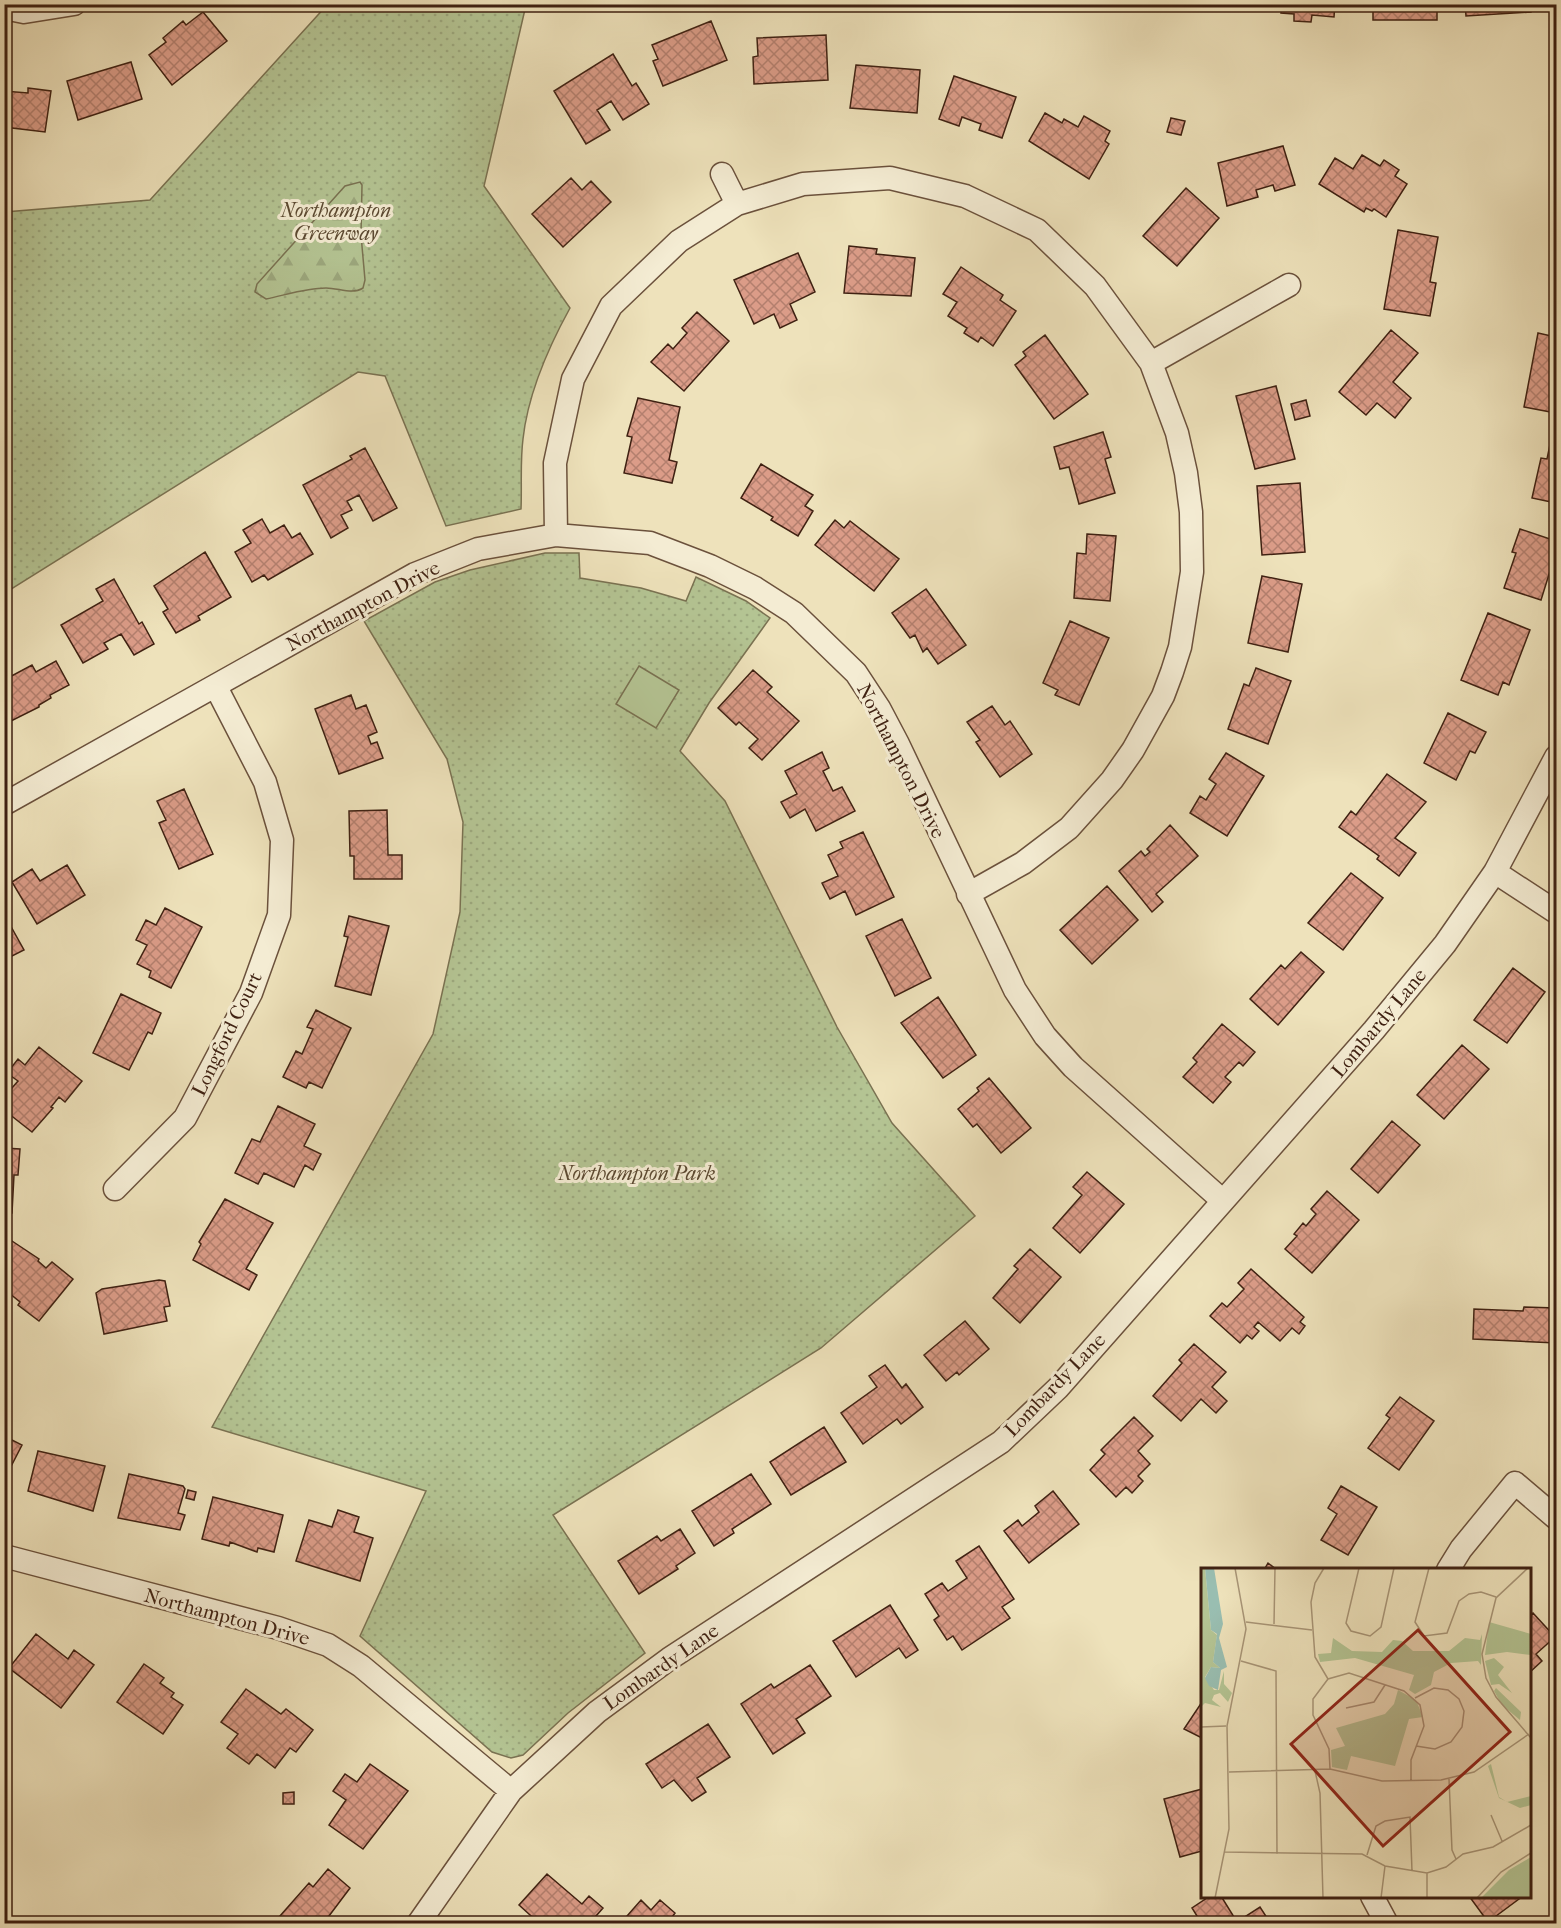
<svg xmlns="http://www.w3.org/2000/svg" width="1561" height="1928" font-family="'IM FELL French Canon',serif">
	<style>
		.grass { fill: url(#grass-dots); stroke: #7a7252; stroke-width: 1.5 }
		.forest { fill: url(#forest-firs); stroke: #7a7252; stroke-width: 1.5 }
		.garden { fill: #b4c493; stroke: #7a7252; stroke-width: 1.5 }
		.building { fill: url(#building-cross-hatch); stroke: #3f2112; stroke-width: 1.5 }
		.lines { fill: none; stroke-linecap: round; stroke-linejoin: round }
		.minor-casing { stroke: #6b513c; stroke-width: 25 }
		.minor { stroke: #f4ecd3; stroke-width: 22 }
		.labels { text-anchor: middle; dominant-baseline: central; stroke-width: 6; stroke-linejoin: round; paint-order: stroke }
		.park-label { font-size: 20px; font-style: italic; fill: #5c4a32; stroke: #f4ecd3 }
		.street-label { font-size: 20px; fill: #3f2112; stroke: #f4ecd3 }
		.inset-road { fill: none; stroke: #a89577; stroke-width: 1.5 }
		.view { fill: #8f2418; fill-opacity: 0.15; stroke: #8f2418; stroke-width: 3 }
		.inset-edge { fill: none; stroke: #3f2112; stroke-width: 3 }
	</style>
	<defs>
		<pattern id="grass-dots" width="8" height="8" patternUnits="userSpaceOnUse" patternTransform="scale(1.5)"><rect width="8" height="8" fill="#b4c493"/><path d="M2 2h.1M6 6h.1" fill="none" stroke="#9ca87e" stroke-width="1.8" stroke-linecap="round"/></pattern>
		<pattern id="forest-firs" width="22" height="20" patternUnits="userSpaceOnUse" patternTransform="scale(1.5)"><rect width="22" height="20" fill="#b4c493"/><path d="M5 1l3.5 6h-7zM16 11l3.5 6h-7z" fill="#9ca87e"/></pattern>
		<pattern id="building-cross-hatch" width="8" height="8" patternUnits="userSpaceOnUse" patternTransform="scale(1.5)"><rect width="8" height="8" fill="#db9c88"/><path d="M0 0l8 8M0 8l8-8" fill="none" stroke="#b37f6e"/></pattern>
	</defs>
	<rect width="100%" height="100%" fill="#eee2bb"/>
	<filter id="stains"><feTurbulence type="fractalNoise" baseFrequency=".00333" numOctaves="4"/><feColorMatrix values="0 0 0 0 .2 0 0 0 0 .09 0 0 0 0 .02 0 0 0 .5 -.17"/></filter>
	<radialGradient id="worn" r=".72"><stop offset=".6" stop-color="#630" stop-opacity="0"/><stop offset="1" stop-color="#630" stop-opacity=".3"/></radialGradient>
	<path class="grass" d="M 327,5 L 526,5 L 484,186 L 570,308 C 548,348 528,393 523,439 C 520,462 522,486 521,509 L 446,526 L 385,376 L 358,372 L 5,593 L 5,212 L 150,200 Z
		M 545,553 L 579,553 L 580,578 L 641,588 L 686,601 L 696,577 L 746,601 L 770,618 L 709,703 L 680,751 L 725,801 L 837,1027 L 892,1123 L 975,1216 L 821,1348 L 553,1515 L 645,1653 L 568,1713 L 523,1755 L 511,1758 L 492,1752 L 360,1636 L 426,1491 L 212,1427 L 433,1034 L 460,912 L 463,822 L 447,759 L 364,621 L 435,582 L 470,570 Z"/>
	<path class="forest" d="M 360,182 L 362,185 L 361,235 L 365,280 L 363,288 C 352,295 339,288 326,288 C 306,288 286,295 266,299 L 255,292 L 257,284 L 336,196 L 345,186 Z"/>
	<path class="garden" d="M 639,666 L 679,690 L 656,728 L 616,704 Z"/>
	<path class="building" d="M 1227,4 L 1257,4 L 1256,10 Z
		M 1282,4 L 1335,4 L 1334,17 L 1312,15 L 1311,22 L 1294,21 L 1294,14 L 1281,13 Z
		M 1373,4 L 1442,4 L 1442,6 L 1437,5 L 1437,20 L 1373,20 Z
		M 1465,4 L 1531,4 L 1531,12 L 1466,16 Z
		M 203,12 L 227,41 L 172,85 L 149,55 L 166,42 L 163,38 L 183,21 L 186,25 Z
		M 711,21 L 727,60 L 663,86 L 653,61 L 658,59 L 652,45 Z
		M 826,35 L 828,80 L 754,84 L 753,57 L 758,56 L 757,38 Z
		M 613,54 L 632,86 L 636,83 L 649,104 L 623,120 L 611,101 L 597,110 L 610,130 L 586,144 L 554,91 Z
		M 131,62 L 142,99 L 78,120 L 67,81 Z
		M 856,65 L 920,70 L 917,113 L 850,108 Z
		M 954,76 L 1016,97 L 1002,138 L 979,130 L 981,124 L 962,117 L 959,126 L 939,119 Z
		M 28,88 L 51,91 L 45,132 L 4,127 L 4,91 L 28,93 Z
		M 1045,113 L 1062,123 L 1064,119 L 1078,127 L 1084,116 L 1110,131 L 1105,141 L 1109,144 L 1089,179 L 1029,141 Z
		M 1171,118 L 1185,121 L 1181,135 L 1167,132 Z
		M 1283,146 L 1295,185 L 1275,191 L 1273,185 L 1256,190 L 1258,197 L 1227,206 L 1218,163 Z
		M 1362,155 L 1380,166 L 1384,160 L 1399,170 L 1395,176 L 1407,184 L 1386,217 L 1374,209 L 1372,211 L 1366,208 L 1364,212 L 1319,184 L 1335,158 L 1353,169 Z
		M 571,178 L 582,190 L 591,181 L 611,202 L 563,247 L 532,214 Z
		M 1186,188 L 1219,218 L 1177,266 L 1143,236 Z
		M 1398,230 L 1438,237 L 1430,282 L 1436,283 L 1430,316 L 1384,309 Z
		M 849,246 L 877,249 L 876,254 L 915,258 L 911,296 L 844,293 Z
		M 798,253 L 815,292 L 790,304 L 797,320 L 780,328 L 774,314 L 754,324 L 734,280 Z
		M 961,267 L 1003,295 L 1000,300 L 1016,311 L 993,346 L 981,337 L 978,342 L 964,333 L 967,328 L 948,316 L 957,302 L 943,294 Z
		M 1555,272 L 1556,272 L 1556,293 L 1551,292 Z
		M 697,312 L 729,341 L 684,391 L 651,362 L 668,344 L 673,349 L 687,333 L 682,328 Z
		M 1391,330 L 1418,353 L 1393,382 L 1411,398 L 1395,418 L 1377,403 L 1366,415 L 1339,392 Z
		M 1538,333 L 1556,337 L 1556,413 L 1524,407 Z
		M 1045,335 L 1088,394 L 1054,419 L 1015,365 L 1026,356 L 1023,352 Z
		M 1276,386 L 1295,459 L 1255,469 L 1236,396 Z
		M 638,398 L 680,407 L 669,460 L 677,462 L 672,483 L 624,473 L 632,437 L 627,436 Z
		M 1306,400 L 1310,416 L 1295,420 L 1291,404 Z
		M 1103,432 L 1111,457 L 1105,459 L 1115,493 L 1079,504 L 1069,467 L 1060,469 L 1054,447 Z
		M 1552,435 L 1556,436 L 1556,503 L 1532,498 L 1541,458 L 1547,459 Z
		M 365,448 L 397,508 L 373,521 L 359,495 L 347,501 L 352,510 L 341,515 L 348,528 L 331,538 L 303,485 L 352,459 L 350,456 Z
		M 761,464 L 813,495 L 805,506 L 813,511 L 798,536 L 771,520 L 773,517 L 741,498 Z
		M 1300,483 L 1305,552 L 1262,555 L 1257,486 Z
		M 262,519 L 270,533 L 284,525 L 292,538 L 300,533 L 313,554 L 268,580 L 264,575 L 252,582 L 235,552 L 251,543 L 243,530 Z
		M 835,520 L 844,528 L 850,521 L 899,559 L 874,591 L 815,545 Z
		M 1520,529 L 1556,541 L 1556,552 L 1541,600 L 1504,588 L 1516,553 L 1512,552 Z
		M 1087,534 L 1116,536 L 1110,601 L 1074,598 L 1077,553 L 1086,554 Z
		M 205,552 L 231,597 L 198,616 L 200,620 L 176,633 L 163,612 L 168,609 L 154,586 Z
		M 1262,576 L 1302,584 L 1288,652 L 1248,643 Z
		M 114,579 L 139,624 L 142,622 L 154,644 L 134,655 L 121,634 L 104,643 L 108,649 L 83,663 L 61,625 L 103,601 L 96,589 Z
		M 926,589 L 966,645 L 938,664 L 927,648 L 923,652 L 915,635 L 910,638 L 892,613 Z
		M 1488,613 L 1530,630 L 1509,685 L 1503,682 L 1498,695 L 1461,680 Z
		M 1070,621 L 1109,638 L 1079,705 L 1055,695 L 1058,690 L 1043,683 Z
		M 56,661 L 69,685 L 50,695 L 51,698 L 39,705 L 39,707 L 11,721 L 4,708 L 4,680 L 32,665 L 36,672 Z
		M 1256,668 L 1291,681 L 1268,744 L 1228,729 L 1244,684 L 1249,686 Z
		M 753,670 L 772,687 L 767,692 L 799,721 L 762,760 L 749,748 L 758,739 L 739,722 L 736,725 L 718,708 Z
		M 351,695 L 356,709 L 366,705 L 377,732 L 368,736 L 371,744 L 377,742 L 383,758 L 339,774 L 315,709 Z
		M 992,706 L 1005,725 L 1010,721 L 1032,754 L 1000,777 L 976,742 L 980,740 L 967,722 Z
		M 1448,713 L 1486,732 L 1475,753 L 1470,751 L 1456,780 L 1424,763 Z
		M 822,752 L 829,768 L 823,771 L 833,791 L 842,787 L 855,811 L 816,831 L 805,809 L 790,818 L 781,802 L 797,794 L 785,771 Z
		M 1226,753 L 1264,776 L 1227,836 L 1190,813 L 1200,796 L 1206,800 L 1216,784 L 1209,779 Z
		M 1387,774 L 1426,802 L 1395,838 L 1416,853 L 1399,876 L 1377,859 L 1379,856 L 1339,827 L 1351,811 L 1356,815 Z
		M 184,789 L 213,854 L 179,869 L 159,823 L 166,820 L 157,801 Z
		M 387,810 L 388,855 L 402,855 L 402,879 L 354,879 L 354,856 L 350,856 L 349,811 Z
		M 1170,825 L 1198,856 L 1156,894 L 1163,902 L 1152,912 L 1119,871 L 1141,851 L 1145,856 L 1150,852 L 1147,849 Z
		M 863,832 L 894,897 L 856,915 L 845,891 L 830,899 L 822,883 L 838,876 L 828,855 L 843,848 L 840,842 Z
		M 67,865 L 85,895 L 37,924 L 12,882 L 32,869 L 40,881 Z
		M 1351,873 L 1383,898 L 1343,950 L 1308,923 Z
		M 1107,886 L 1138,920 L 1092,964 L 1060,930 Z
		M 165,908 L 202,927 L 171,988 L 149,977 L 151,971 L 137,964 L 147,945 L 136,940 L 146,920 L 156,925 Z
		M 4,914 L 24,950 L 4,960 Z
		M 349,916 L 389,926 L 371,995 L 335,986 L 348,937 L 344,936 Z
		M 902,919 L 931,978 L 895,996 L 866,936 Z
		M 1301,952 L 1324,972 L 1278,1025 L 1250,999 L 1281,965 L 1285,969 Z
		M 1513,968 L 1545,992 L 1507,1043 L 1474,1020 Z
		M 121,994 L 161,1013 L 152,1034 L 148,1032 L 129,1070 L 93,1053 Z
		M 938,997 L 976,1055 L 943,1078 L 901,1023 Z
		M 316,1010 L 351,1028 L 322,1088 L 309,1082 L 306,1088 L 283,1077 L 296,1051 L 302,1054 L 313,1029 L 307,1027 Z
		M 1222,1024 L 1255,1052 L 1243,1066 L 1239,1062 L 1225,1077 L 1231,1082 L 1213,1103 L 1183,1077 L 1197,1062 L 1193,1058 Z
		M 1462,1045 L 1489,1069 L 1444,1119 L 1417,1095 Z
		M 39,1047 L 82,1081 L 65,1102 L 59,1097 L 51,1107 L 53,1108 L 32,1132 L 4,1110 L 4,1097 L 18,1081 L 7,1073 L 18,1059 L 25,1065 Z
		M 989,1078 L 1031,1128 L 1001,1153 L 977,1124 L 973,1127 L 958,1109 L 979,1091 L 977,1088 Z
		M 278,1106 L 315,1124 L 304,1146 L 321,1154 L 313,1170 L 305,1165 L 294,1187 L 264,1173 L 258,1184 L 235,1173 L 252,1139 L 260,1142 Z
		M 1392,1121 L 1420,1145 L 1378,1193 L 1351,1169 Z
		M 4,1148 L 20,1149 L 18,1175 L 14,1175 L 12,1213 L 4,1212 Z
		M 1087,1172 L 1124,1204 L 1080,1253 L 1053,1228 L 1082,1195 L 1073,1187 Z
		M 1327,1191 L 1359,1220 L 1312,1273 L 1285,1249 L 1297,1236 L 1294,1234 L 1303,1223 L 1306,1226 L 1316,1214 L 1311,1209 Z
		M 225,1199 L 273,1223 L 246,1269 L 257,1275 L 249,1290 L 193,1260 L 201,1244 L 199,1242 Z
		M 12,1241 L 39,1259 L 38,1261 L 46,1268 L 52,1262 L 73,1279 L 39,1321 L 18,1305 L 20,1302 L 4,1289 L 4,1251 Z
		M 1030,1249 L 1061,1277 L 1020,1323 L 993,1298 L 1018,1269 L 1014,1266 Z
		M 1251,1269 L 1304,1317 L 1300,1322 L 1305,1326 L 1299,1334 L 1292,1328 L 1280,1341 L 1258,1322 L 1254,1327 L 1259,1331 L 1252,1339 L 1247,1335 L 1240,1343 L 1210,1316 L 1222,1303 L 1227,1307 L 1244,1289 L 1238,1283 Z
		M 159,1280 L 165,1281 L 170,1306 L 164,1307 L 167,1321 L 104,1334 L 96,1293 L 102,1289 Z
		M 1524,1307 L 1556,1308 L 1556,1343 L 1473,1339 L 1474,1309 L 1523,1311 Z
		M 965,1321 L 989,1349 L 959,1375 L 957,1372 L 946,1381 L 924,1355 Z
		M 1194,1344 L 1226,1372 L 1212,1387 L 1227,1401 L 1216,1413 L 1201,1399 L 1181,1421 L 1153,1396 L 1182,1363 L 1179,1360 Z
		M 885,1365 L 902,1388 L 906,1384 L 923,1407 L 901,1424 L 897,1419 L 863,1444 L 841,1413 L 877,1387 L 869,1376 Z
		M 1400,1397 L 1434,1421 L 1399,1470 L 1368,1448 L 1390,1418 L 1386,1415 Z
		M 1134,1417 L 1153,1436 L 1138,1451 L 1150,1464 L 1138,1476 L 1143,1481 L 1132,1493 L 1126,1487 L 1116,1497 L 1090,1470 L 1105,1454 L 1101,1450 Z
		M 824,1427 L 846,1462 L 791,1495 L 770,1462 Z
		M 4,1436 L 22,1445 L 4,1480 Z
		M 38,1451 L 105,1466 L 93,1511 L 28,1491 Z
		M 129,1474 L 183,1486 L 185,1489 L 178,1513 L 185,1515 L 180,1530 L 118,1518 Z
		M 751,1474 L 771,1504 L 732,1529 L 734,1533 L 714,1546 L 692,1511 Z
		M 1341,1486 L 1377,1507 L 1348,1555 L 1321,1540 L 1337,1514 L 1328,1508 Z
		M 188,1490 L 196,1492 L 194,1500 L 186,1498 Z
		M 1053,1491 L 1079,1524 L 1029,1563 L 1004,1531 L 1018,1520 L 1022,1526 L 1039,1512 L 1035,1506 Z
		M 213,1497 L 283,1515 L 274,1552 L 258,1548 L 257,1552 L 230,1542 L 229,1546 L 202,1539 Z
		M 338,1510 L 359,1517 L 354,1532 L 373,1538 L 360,1581 L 296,1561 L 309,1520 L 332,1527 Z
		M 680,1529 L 695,1553 L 676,1566 L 678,1569 L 639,1594 L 618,1561 L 657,1536 L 661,1541 Z
		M 979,1546 L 1014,1599 L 1002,1607 L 1010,1618 L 962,1650 L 953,1636 L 947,1640 L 934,1620 L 939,1616 L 925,1594 L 942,1583 L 948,1591 L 967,1578 L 956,1561 Z
		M 1268,1563 L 1277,1570 L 1264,1570 Z
		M 890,1605 L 918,1650 L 906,1658 L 899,1648 L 856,1677 L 833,1641 Z
		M 1533,1613 L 1555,1637 L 1536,1654 L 1542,1661 L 1530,1672 L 1530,1617 Z
		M 36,1634 L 68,1659 L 74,1650 L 94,1665 L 61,1708 L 9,1668 Z
		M 144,1664 L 164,1678 L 160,1683 L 174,1693 L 171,1697 L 183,1705 L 163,1734 L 117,1702 Z
		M 810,1665 L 831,1696 L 796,1719 L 805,1733 L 773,1754 L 741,1704 L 771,1684 L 774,1688 Z
		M 246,1689 L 281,1714 L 286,1709 L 313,1730 L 296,1752 L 290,1748 L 275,1768 L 257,1754 L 249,1764 L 227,1748 L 238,1734 L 221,1722 Z
		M 1202,1702 L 1202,1738 L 1184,1729 Z
		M 708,1724 L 730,1757 L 697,1778 L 706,1792 L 692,1801 L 674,1780 L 662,1788 L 646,1764 Z
		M 370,1764 L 408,1791 L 363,1849 L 329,1825 L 346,1800 L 333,1791 L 345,1774 L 357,1782 Z
		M 1202,1789 L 1202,1851 L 1180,1857 L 1164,1799 Z
		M 294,1792 L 294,1804 L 283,1804 L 283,1793 Z
		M 328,1869 L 350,1888 L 323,1924 L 289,1924 L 280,1916 L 309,1883 L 313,1887 Z
		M 547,1874 L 582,1904 L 589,1896 L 603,1908 L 589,1924 L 540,1924 L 519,1905 Z
		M 1210,1896 L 1221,1896 L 1237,1922 L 1260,1907 L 1271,1924 L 1202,1924 L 1192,1908 Z
		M 1469,1896 L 1523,1896 L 1488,1922 Z
		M 641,1900 L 651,1910 L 660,1900 L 675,1913 L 667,1924 L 620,1924 Z"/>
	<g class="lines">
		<g class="minor-casing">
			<path id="minor" d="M 4,8 L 24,12 L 74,4
				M 722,174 L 737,204
				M 1151,363 L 1289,285
				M 556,535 L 555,463 L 573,379 L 611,306 L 679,241 L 737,204 L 803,184 L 890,178 L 965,196 L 1037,230 L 1095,286 L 1151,363 L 1177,433 L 1186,473 L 1191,512 L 1192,572 L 1180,647 L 1172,672 L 1163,696 L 1133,750 L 1112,780 L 1069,828 L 1023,863 L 968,894
				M 4,804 L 415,574 L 478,549 L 556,535 L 650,543 L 710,566 L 755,588 L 794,613 L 856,673 L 879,708 L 898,744 L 1015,990 L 1045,1036 L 1073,1067 L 1223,1201
				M 1495,872 L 1556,912
				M 115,1189 L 185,1118 L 251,993 L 279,915 L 282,840 L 265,782 L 216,687
				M 4,1556 L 278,1628 L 328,1645 L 361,1666 L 511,1791
				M 1448,1570 L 1461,1549 L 1515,1483 L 1556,1518
				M 1372,1896 L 1387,1924
				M 418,1924 L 511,1791 L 597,1712 L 669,1659 L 1001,1442 L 1058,1388 L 1374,1030 L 1445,944 L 1495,872 L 1556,757"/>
		</g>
		<use href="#minor" class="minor"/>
	</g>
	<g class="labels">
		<g class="park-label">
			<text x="336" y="210">Northampton<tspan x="336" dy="23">Greenway</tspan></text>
			<text x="637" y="1173">Northampton Park</text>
		</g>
		<g class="street-label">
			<text transform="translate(363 606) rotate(-28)">Northampton Drive</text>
			<text transform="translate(901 761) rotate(63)">Northampton Drive</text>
			<text transform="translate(1379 1023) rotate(-50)">Lombardy Lane</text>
			<text transform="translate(227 1034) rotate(-64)">Longford Court</text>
			<text transform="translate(1055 1385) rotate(-46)">Lombardy Lane</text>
			<text transform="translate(227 1617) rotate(15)">Northampton Drive</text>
			<text transform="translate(661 1667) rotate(-35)">Lombardy Lane</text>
		</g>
	</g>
	<g transform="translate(1201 1568)">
		<rect width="330" height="330" fill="#eee2bb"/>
		<path d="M 288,54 L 330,66 L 330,87 L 306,84 L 284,87 ZM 281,66 L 280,97 L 277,93 L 250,95 L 233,104 L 230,117 L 214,126 L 208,122 L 213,107 L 154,90 L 119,94 L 117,86 L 130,85 L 132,70 L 151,83 L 181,84 L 192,72 L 201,73 L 212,83 L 248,83 L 264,70 L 279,72 ZM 293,90 L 303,99 L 297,107 L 311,125 L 298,116 L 290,117 L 284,93 ZM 295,120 L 320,144 L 319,152 L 301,137 L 293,123 ZM 197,122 L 215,132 L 222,149 L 208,151 L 194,198 L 150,188 L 146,202 L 131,199 L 130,182 L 144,178 L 135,160 L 184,146 L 193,136 ZM 290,196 L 298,229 L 306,234 L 330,228 L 330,237 L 319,240 L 298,230 L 287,198 ZM 330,289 L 330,330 L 280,330 L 308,302 Z" fill="#b4c493"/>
		<path d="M 0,0 L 4,0 L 10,62 L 16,67 L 12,94 L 19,100 L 10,99 L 4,109 L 13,122 L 18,122 L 23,103 L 23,116 L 31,125 L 27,134 L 19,125 L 13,127 L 11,132 L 20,139 L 4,135 L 0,139 Z" fill="#b4c493"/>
		<path d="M 302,65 L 330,69 L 329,85 L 299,81 Z" fill="#b4c493"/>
		<path d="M 4,0 L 13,0 L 22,56 L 18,70 L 26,99 L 20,102 L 17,122 L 8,118 L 4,110 L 10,99 L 19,100 L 12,94 L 16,66 L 10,62 Z" fill="#99beb1"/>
		<path class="inset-road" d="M 123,0 L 114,15 L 110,34 L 114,89 L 127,111M 158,0 L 145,55 L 150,63 L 169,68 L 180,59 L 193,0M 228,0 L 214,54 L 223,68 L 246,65 L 258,33 L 268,26 L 280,24 L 295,29M 327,0 L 295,30 L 281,86 L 285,110 L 295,129 L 330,170M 45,54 L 111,62M 73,56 L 74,0M 40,93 L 75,103 L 76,286M 214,130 L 233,120 L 247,122 L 258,131 L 263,143 L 261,159 L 250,174 L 234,181 L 215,178M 145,140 L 173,134 L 184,117M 0,159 L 25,158M 129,201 L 128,181 L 112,147 L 112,131 L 127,111 L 148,105 L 203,123 L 219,137 L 223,158 L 210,192 L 210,213M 114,203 L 119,225 L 122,330M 28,204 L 129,201 L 181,213 L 240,212 L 273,204 L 328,166M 248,211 L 251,282 L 255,291M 290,247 L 301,273M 24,284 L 161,286 L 184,298 L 226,305 L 245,299 L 262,286 L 292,279 L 330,257M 166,287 L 175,258 L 184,253 L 209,249 L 211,303M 14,330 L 28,261 L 26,158 L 45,61 L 34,0M 180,330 L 184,298M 226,330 L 226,305M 276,330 L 300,304 L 330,285"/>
		<path class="view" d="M 217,62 L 309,164 L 182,278 L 90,176 Z"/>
		<rect width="330" height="330" class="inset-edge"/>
	</g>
	<rect width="1561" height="1928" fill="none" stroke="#eee2bb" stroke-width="24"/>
	<rect x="6" y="6" width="1549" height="1916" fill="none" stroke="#3f2112" stroke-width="3"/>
	<rect x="12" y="12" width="1537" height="1904" fill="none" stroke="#3f2112" stroke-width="1.5"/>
	<rect width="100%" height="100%" filter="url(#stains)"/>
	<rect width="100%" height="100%" fill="url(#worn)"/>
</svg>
